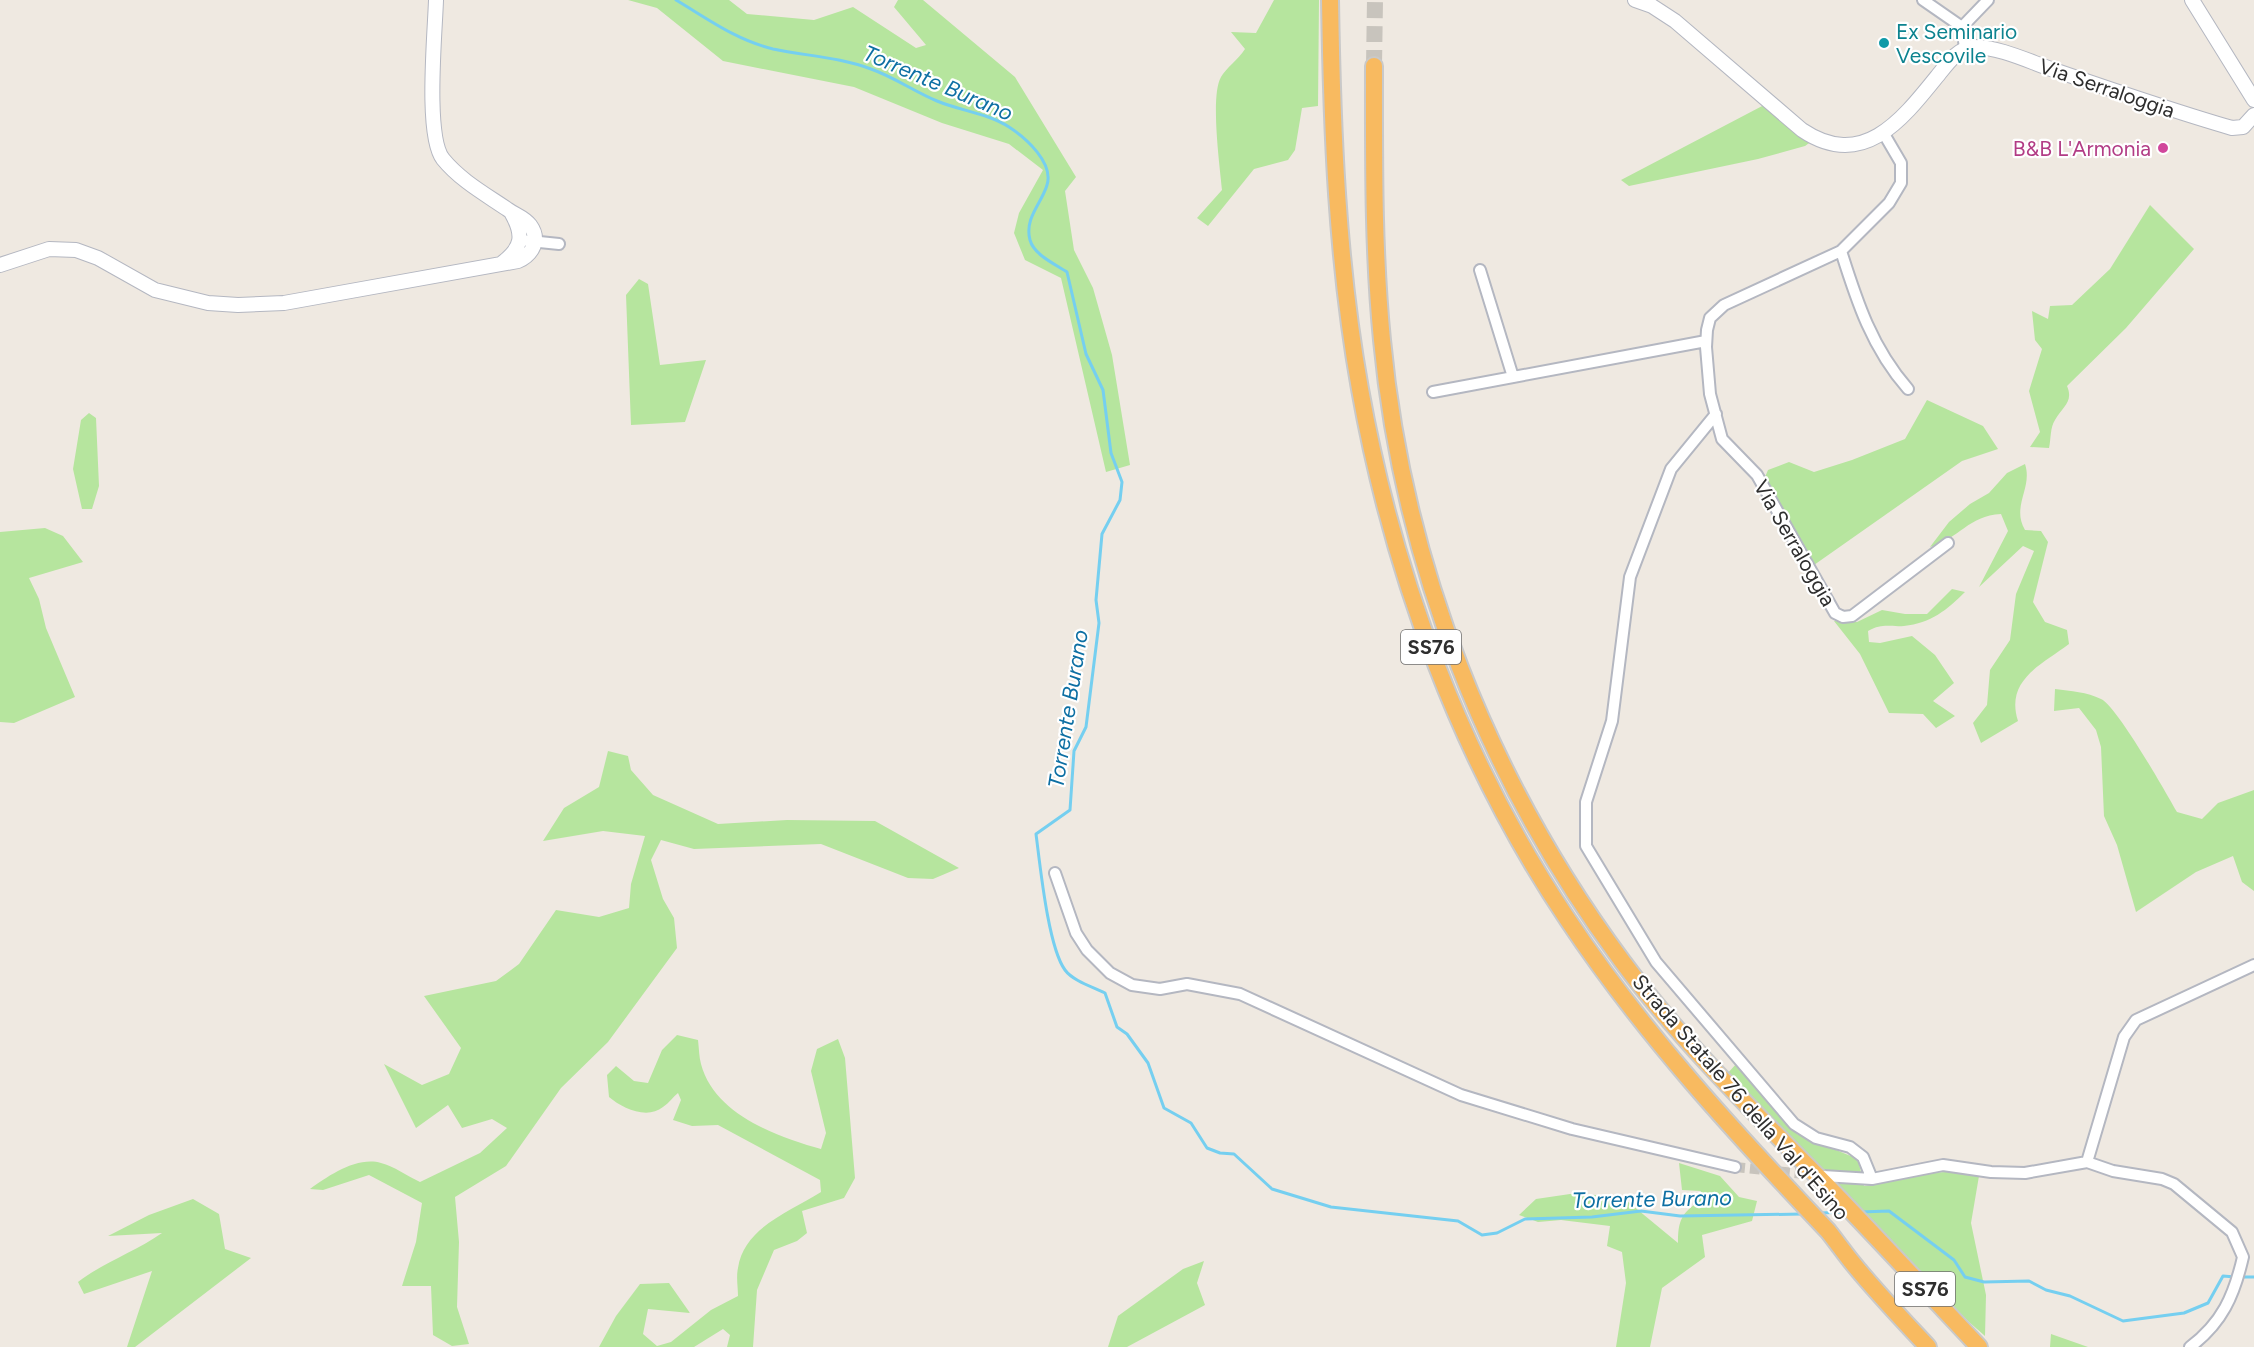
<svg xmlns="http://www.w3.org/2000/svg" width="2254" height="1347" font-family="Figtree,sans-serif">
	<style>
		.green { fill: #b6e59e }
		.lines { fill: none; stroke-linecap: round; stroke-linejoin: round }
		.stream { stroke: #75cff0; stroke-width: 3 }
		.minor-tunnel { stroke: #c8c4bd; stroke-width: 10; stroke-dasharray: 10 5; stroke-linecap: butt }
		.trunk-tunnel { stroke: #c8c4bd; stroke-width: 16; stroke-dasharray: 16 8; stroke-linecap: butt }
		.minor-casing { stroke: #b4b7c1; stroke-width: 14 }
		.secondary-casing { stroke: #b4b7c1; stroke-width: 16 }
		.trunk-casing { stroke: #c9c9c9; stroke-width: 20 }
		.minor { stroke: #fff; stroke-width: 10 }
		.secondary { stroke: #fff; stroke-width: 14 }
		.trunk { stroke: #f8ba60; stroke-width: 16 }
		.culture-dot { fill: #0f9aa8; stroke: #fff; stroke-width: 2 }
		.hotel-dot { fill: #d1479c; stroke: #fff; stroke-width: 2 }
		.labels { text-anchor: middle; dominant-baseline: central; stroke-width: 4.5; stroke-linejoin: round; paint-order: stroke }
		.shield { fill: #fff; stroke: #6d6d6d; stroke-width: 1.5 }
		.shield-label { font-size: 20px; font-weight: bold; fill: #2e2e2e }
		.culture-label { font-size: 21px; fill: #0d838f; stroke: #fff; text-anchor: start }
		.street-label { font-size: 21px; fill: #2e2e2e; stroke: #fff }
		.hotel-label { font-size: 21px; fill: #b23c85; stroke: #fff; text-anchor: end }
		.water-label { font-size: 22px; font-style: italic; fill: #0d6fa3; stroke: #fff }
	</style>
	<rect width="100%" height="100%" fill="#efe9e1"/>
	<path class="green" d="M 628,0 L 729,0 L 747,14 L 814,20 L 853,7 L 916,48 L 926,45 L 894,7 L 898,0 L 923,0 L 1015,77 L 1076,177 L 1065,191 L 1074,250 L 1093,288 L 1112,355 L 1130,465 L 1106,472 L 1061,278 L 1025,260 L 1014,233 L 1019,213 L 1043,170 L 1009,144 L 942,123 L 854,87 L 723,61 L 657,8 Z
		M 1274,0 L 1319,0 L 1318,106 L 1302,108 L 1295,150 L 1288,160 L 1254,169 L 1208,226 L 1197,218 L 1222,190 C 1220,167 1210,96 1221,77 C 1226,68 1238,60 1245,49 L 1231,32 L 1256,33 Z
		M 1766,104 L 1812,141 L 1805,146 L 1758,159 L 1629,186 L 1621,180 Z
		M 2150,205 L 2194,249 L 2126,328 L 2067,386 C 2074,402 2062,407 2055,420 C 2050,427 2051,440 2049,448 L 2030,447 L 2040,432 L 2029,391 L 2042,349 L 2035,340 L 2032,311 L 2048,319 L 2050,306 L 2072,305 L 2110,269 Z
		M 639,279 L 648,284 L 660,365 L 706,360 L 685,422 L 631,425 L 626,295 Z
		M 1927,400 L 1983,426 L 1998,449 L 1962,461 L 1814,565 L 1765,477 L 1768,470 L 1789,462 L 1814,472 L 1852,460 L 1905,439 Z
		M 89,413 L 96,418 L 99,486 L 92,509 L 82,509 L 73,469 L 81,420 Z
		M 2025,464 C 2033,488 2011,506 2025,530 L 2041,531 L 2048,542 L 2033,602 L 2045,622 L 2067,630 L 2069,644 C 2041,665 2005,680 2018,721 L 1981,743 L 1973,723 L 1987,705 L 1990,670 L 2010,640 L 2016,594 L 2034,551 L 2023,546 L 1979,587 L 2008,531 L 2001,514 C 1968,516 1960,538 1930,547 L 1949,522 L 1970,504 L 1989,493 L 2007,473 Z
		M 45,528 L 63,536 L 83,562 L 29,578 L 39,599 L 46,628 L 75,697 L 14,723 L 0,722 L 0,532 Z
		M 1952,589 L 1965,592 C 1947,610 1931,623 1904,626 C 1889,627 1883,623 1868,631 L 1869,642 L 1880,643 L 1912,636 L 1935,655 L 1954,683 L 1933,701 L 1955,716 L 1936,728 L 1923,714 L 1889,713 L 1860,654 L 1834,621 L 1857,622 L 1882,610 L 1905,614 L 1927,614 Z
		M 2055,689 C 2071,691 2087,692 2101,699 C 2117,706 2166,793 2177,812 L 2202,819 L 2218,803 L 2254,790 L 2254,891 L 2242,882 L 2233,856 L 2196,872 L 2136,912 L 2117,845 L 2104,816 L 2101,747 L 2096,730 L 2079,708 L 2054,711 Z
		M 608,751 L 628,756 L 631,770 L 653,795 L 718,824 L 787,820 L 875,821 L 959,868 L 933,879 L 908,878 L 821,844 L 694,849 L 661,840 L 651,860 L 663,899 L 674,918 L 677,948 L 608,1042 L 561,1088 L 506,1166 L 455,1197 L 459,1242 L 457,1307 L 469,1344 L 452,1346 L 433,1335 L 431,1286 L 402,1286 L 416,1242 L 422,1203 L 369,1175 L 323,1190 L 310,1189 C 328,1176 357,1156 381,1163 C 394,1166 407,1176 420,1182 L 480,1153 L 507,1128 L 492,1119 L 462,1128 L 448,1105 L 416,1128 L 384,1064 L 422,1085 L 449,1074 L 461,1048 L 424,996 L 496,981 L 519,964 L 556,910 L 599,917 L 629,908 L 631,884 L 645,836 L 603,831 L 543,841 L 564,808 L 599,787 Z
		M 677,1035 L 698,1040 C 699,1048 699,1057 701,1064 C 714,1114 777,1137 821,1149 L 826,1133 L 811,1071 L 817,1049 L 838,1039 L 845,1058 L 855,1178 L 844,1198 L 802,1211 L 807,1233 L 797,1241 L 774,1250 L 757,1290 L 753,1347 L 727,1347 L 730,1335 L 723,1329 L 694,1347 L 599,1347 L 616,1316 L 640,1284 L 669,1283 L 690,1313 L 648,1309 L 643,1334 L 657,1346 L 671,1342 L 711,1310 L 738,1296 C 738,1287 736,1277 738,1268 C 744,1227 790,1212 821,1192 L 820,1180 L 718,1125 L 692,1126 L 673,1120 L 681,1100 L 678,1093 C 673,1097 669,1103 663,1107 C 647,1120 622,1108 609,1097 L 607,1075 L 616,1066 L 634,1081 L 648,1083 L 662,1050 Z
		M 1737,1063 L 1797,1134 L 1858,1159 L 1864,1186 C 1900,1181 1944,1164 1979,1176 L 1971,1223 L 1986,1295 L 1985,1336 L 1969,1322 L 1727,1074 Z
		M 1679,1163 L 1720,1176 L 1739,1197 L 1757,1201 L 1752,1221 L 1702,1235 L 1705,1257 L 1662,1288 L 1650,1347 L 1616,1347 L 1626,1283 L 1622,1252 L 1607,1246 L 1610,1226 L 1561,1220 L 1538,1222 L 1519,1215 L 1536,1199 L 1570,1194 L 1621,1196 L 1678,1243 C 1678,1224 1680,1214 1697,1203 L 1701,1191 L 1682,1190 Z
		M 193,1199 L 219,1214 L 225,1249 L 251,1258 L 135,1347 L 127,1347 L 152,1271 L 84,1294 L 78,1282 C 104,1262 135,1252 162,1233 L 108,1236 L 149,1215 Z
		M 1204,1261 L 1197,1283 L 1205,1305 L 1127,1347 L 1108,1347 L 1118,1316 L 1183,1269 Z
		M 2051,1334 L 2088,1347 L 2050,1347 Z"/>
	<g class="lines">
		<path class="stream" d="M 676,0 C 708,19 736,40 773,49 C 806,56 840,57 871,69 C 894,77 915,92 937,101 C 961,111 987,113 1009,127 C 1026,138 1054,163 1047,185 C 1042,203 1024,218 1030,240 C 1034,255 1055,264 1067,272 L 1086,354 L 1103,390 L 1111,453 L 1122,482 L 1120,500 L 1102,534 L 1096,600 L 1099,623 L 1086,727 L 1074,751 L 1070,810 L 1036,834 C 1040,864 1048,947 1065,970 C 1073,981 1093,987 1105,993 L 1117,1027 L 1127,1034 L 1148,1063 L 1164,1108 L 1191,1123 L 1207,1148 L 1220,1153 L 1234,1154 L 1272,1189 L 1331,1207 L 1458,1221 L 1482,1235 L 1497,1233 L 1525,1219 L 1592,1217 L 1641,1211 L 1680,1216 L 1802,1214
			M 1860,1212 L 1889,1211 L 1954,1260 L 1965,1277 L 1984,1282 L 2029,1281 L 2046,1290 L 2070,1296 L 2123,1321 L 2184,1313 L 2208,1303 L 2223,1276 L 2235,1277
			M 1821,1213 L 1844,1212
			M 2241,1277 L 2254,1277"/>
		<path class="minor-tunnel" d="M 1735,1167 L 1815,1175"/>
		<path class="trunk-tunnel" d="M 1374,66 L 1375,0"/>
		<g class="minor-casing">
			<path id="minor" d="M 1923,0 L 1962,27 L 1965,48
				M 1962,27 L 1988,0
				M 1884,134 L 1901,163 L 1901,183 L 1889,203 L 1841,251 L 1724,305 L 1710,318 L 1707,330 L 1706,347 L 1710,394 L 1722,439 L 1757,475 L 1835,613 L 1843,617 L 1852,616 L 1948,543
				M 520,240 L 559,244
				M 1841,251 C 1857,302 1872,348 1908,389
				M 1480,270 L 1513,377
				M 1433,392 L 1706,341
				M 1716,414 L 1671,469 L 1630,577 L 1612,721 L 1586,802 L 1586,846 L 1656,962 L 1794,1124 L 1816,1138 L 1850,1147 L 1863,1157 L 1872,1179
				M 1055,873 L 1076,933 L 1087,950 L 1110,973 L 1132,985 L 1160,989 L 1187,984 L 1240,994 L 1461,1095 L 1572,1129 L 1735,1167
				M 2087,1162 L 2124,1037 L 2136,1020 L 2254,965
				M 1823,1176 L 1872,1179 L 1943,1165 L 1991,1172 L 2025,1173 L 2087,1162 L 2113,1171 L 2162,1179 L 2174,1184 L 2232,1232 L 2243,1257 C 2234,1296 2222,1323 2190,1347"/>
		</g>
		<g class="secondary-casing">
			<path id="secondary" d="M 1635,0 L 1652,6 L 1675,21 L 1802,130 C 1863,171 1902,120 1939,74 C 1947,64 1959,47 1974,47 C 2001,47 2032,63 2057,71 C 2115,91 2173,111 2232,128 L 2243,127 L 2254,115
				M 2192,0 L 2254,100
				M 502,263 C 523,247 524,235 511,212
				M 0,265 L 49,249 L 76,250 L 98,258 L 155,290 L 208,303 L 238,305 L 284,303 L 518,261 C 532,255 541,240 530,225 C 524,217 515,215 507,209 C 485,194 460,180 443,159 C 425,136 435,33 436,0"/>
		</g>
		<g class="trunk-casing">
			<path id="trunk" d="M 1330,0 C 1332,130 1337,261 1360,389 C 1393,576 1462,762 1568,920 C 1643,1033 1735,1133 1828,1231 C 1836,1241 1843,1251 1851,1261 C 1875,1291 1902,1319 1928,1347
				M 1374,66 C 1374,157 1373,249 1382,340 C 1403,564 1488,780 1622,961 C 1684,1045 1759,1117 1832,1191 C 1881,1242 1930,1295 1979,1347"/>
		</g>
		<use href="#minor" class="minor"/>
		<use href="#secondary" class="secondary"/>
		<use href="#trunk" class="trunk"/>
	</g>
	<circle class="culture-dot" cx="1884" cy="43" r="6"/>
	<circle class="hotel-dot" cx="2163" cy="148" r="6"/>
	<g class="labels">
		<g class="shield">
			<rect x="1401" y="630" width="60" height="34" rx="4.5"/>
			<rect x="1895" y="1272" width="60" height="34" rx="4.5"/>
		</g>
		<g class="shield-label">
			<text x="1431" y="647">SS76</text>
			<text x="1925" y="1289">SS76</text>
		</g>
		<g class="culture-label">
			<text x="1896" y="31">Ex Seminario<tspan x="1896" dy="24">Vescovile</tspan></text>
		</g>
		<g class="street-label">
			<text transform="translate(2107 88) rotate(19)">Via Serraloggia</text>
			<text transform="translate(1795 543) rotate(60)">Via Serraloggia</text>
			<text transform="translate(1741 1097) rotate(49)">Strada Statale 76 della Val d'Esino</text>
		</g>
		<g class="hotel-label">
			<text x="2151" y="148">B&amp;B L'Armonia</text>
		</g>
		<g class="water-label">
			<text transform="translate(938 83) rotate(23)">Torrente Burano</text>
			<text transform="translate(1068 709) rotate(-81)">Torrente Burano</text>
			<text transform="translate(1652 1199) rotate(-1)">Torrente Burano</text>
		</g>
	</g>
</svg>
